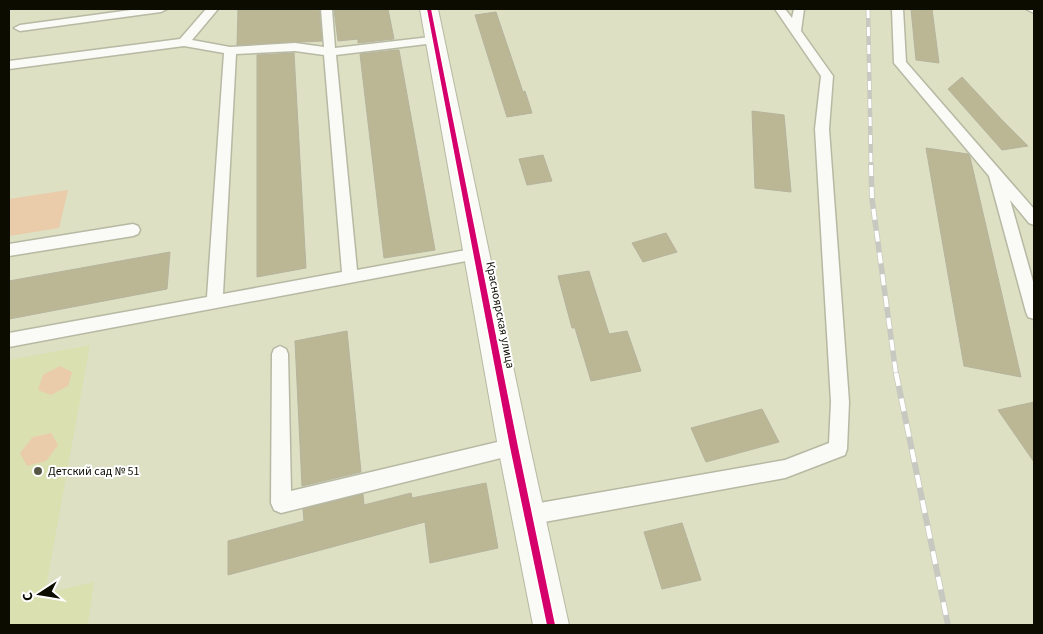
<svg xmlns="http://www.w3.org/2000/svg" width="1043" height="634" font-family="'Source Sans 3',sans-serif">
	<style>
		.built { fill: #dbe0b1 }
		.green { fill: #eacbaa }
		.building { fill: #bbb694; stroke: #b5b39d }
		.lines { fill: none; stroke-linecap: round; stroke-linejoin: round }
		.lane-casing { stroke: #b7b9a3; stroke-width: 3 }
		.street-casing { stroke: #b7b9a3; stroke-width: 2 }
		.lane { fill: #fafaf6; fill-rule: evenodd }
		.street { fill: #fafaf6; fill-rule: evenodd }
		.rail-far2-casing { stroke: #c7c8c0; stroke-width: 4.5 }
		.rail-far1-casing { stroke: #c7c8c0; stroke-width: 5.5 }
		.rail-casing { stroke: #c7c8c0; stroke-width: 6 }
		.rail-far2 { stroke: #fff; stroke-width: 3; stroke-dasharray: 9; stroke-linecap: butt }
		.rail-far1 { stroke: #fff; stroke-width: 4; stroke-dasharray: 11; stroke-linecap: butt }
		.rail { stroke: #fff; stroke-width: 4.5; stroke-dasharray: 13; stroke-linecap: butt }
		.cycleway-casing { stroke: #fff; stroke-width: 3 }
		.cycleway { fill: #d6006c; fill-rule: evenodd }
		.poi-dot { fill: #555744; stroke: #fff; stroke-width: 2 }
		.labels { text-anchor: middle; dominant-baseline: central; stroke-width: 4; stroke-linejoin: round; paint-order: stroke }
		.street-label { font-size: 12px; fill: #0c0d00; stroke: #fff }
		.poi-label { font-size: 12px; fill: #0c0d00; stroke: #fff; text-anchor: start }
	</style>
	<rect width="100%" height="100%" fill="#dde0c3"/>
	<path class="built" d="M 90,345 L 45,593 L 94,582 L 88,625 L 9,625 L 9,360 Z"/>
	<path class="green" d="M 68,190 L 59,228 L 9,236 L 9,199 Z
		M 60,366 L 72,372 L 68,386 L 51,395 L 38,390 L 43,375 Z
		M 51,433 L 58,445 L 46,461 L 27,466 L 20,453 L 33,437 Z"/>
	<path class="building" d="M 238,9 L 319,9 L 322,41 L 237,45 Z
		M 334,9 L 388,9 L 394,39 L 358,43 L 358,39 L 338,41 Z
		M 911,9 L 932,9 L 939,63 L 916,60 Z
		M 496,12 L 523,92 L 525,91 L 532,113 L 507,117 L 475,15 Z
		M 396,50 L 399,50 L 435,250 L 384,258 L 360,54 Z
		M 294,53 L 306,268 L 257,277 L 257,55 Z
		M 962,77 L 1002,120 L 1028,146 L 1002,150 L 948,89 Z
		M 752,111 L 784,115 L 791,192 L 755,188 Z
		M 926,148 L 968,154 L 970,157 L 1021,377 L 964,366 Z
		M 543,155 L 552,181 L 527,185 L 519,159 Z
		M 666,233 L 677,252 L 643,262 L 632,243 Z
		M 170,252 L 167,289 L 9,319 L 9,281 Z
		M 589,271 L 609,334 L 627,331 L 641,371 L 591,381 L 575,328 L 572,328 L 558,276 Z
		M 347,331 L 361,472 L 302,486 L 295,341 Z
		M 1034,402 L 1034,462 L 998,410 Z
		M 762,409 L 779,442 L 706,462 L 691,428 Z
		M 486,483 L 498,548 L 430,563 L 425,522 L 228,575 L 228,541 L 304,521 L 303,509 L 363,494 L 364,505 L 411,493 L 412,498 Z
		M 682,523 L 701,580 L 662,589 L 644,532 Z"/>
	<g class="lines">
		<g class="lane-casing">
			<path id="lane" d="M 138,9 L 167,9 L 161,12 L 20,31 L 14,28 L 20,25 Z
				M 206,9 L 218,9 L 192,40 L 230,47 L 295,43 L 324,47 L 321,9 L 332,9 L 335,48 L 439,36 L 441,39 L 439,42 L 435,43 L 336,55 L 357,270 L 477,248 L 482,250 L 485,254 L 482,258 L 9,347 L 9,333 L 207,297 L 224,53 L 184,46 L 9,69 L 9,61 L 180,39 ZM 295,51 L 324,55 L 342,272 L 223,294 L 236,54 Z
				M 775,9 L 785,9 L 792,18 L 794,9 L 804,9 L 801,31 L 833,76 L 829,129 L 849,402 L 847,449 L 845,455 L 785,478 L 528,525 L 521,522 L 518,515 L 521,508 L 528,505 L 785,460 L 829,443 L 831,402 L 815,129 L 821,76 Z
				M 892,9 L 903,9 L 906,62 L 1034,209 L 1034,225 L 1029,223 L 1010,200 L 1034,285 L 1034,319 L 1028,317 L 1026,312 L 989,176 L 894,63 Z
				M 1026,9 L 1034,9 L 1034,13 Z
				M 133,224 L 138,226 L 140,230 L 138,234 L 133,236 L 9,256 L 9,244 Z
				M 280,346 L 286,349 L 288,354 L 291,491 L 514,438 L 521,441 L 523,447 L 521,453 L 281,513 L 274,510 L 271,503 L 272,354 L 274,349 Z"/>
		</g>
		<g class="street-casing">
			<path id="street" d="M 420,9 L 438,9 L 530,447 L 569,625 L 533,625 L 498,447 Z"/>
		</g>
		<use href="#lane" class="lane"/>
		<use href="#street" class="street"/>
		<g class="rail-far2-casing">
			<path id="rail-far2" d="M 868,9 L 871,166"/>
		</g>
		<g class="rail-far1-casing">
			<path id="rail-far1" d="M 871,165 L 872,199 L 896,374"/>
		</g>
		<g class="rail-casing">
			<path id="rail" d="M 896,373 L 948,625"/>
		</g>
		<use href="#rail-far2" class="rail-far2"/>
		<use href="#rail-far1" class="rail-far1"/>
		<use href="#rail" class="rail"/>
		<g class="cycleway-casing">
			<path id="cycleway" d="M 427,9 L 431,9 L 518,447 L 555,625 L 547,625 L 510,447 Z"/>
		</g>
		<use href="#cycleway" class="cycleway"/>
	</g>
	<circle class="poi-dot" cx="38" cy="471" r="5"/>
	<g class="labels">
		<g class="street-label">
			<text transform="translate(500 315) rotate(79)">Красноярская улица</text>
		</g>
		<g class="poi-label">
			<text x="48" y="471">Детский сад № 51</text>
		</g>
	</g>
	<rect width="1043" height="634" fill="none" stroke="#0c0d00" stroke-width="20"/>
	<g transform="translate(40 594) rotate(258)" stroke="#ffffff" stroke-width="4" paint-order="stroke">
	<path d="M0-4L9 19L0 12L-9 19Z" fill="#0c0d00"/>
	<text y="-8" font-size="14" font-weight="bold" text-anchor="middle" fill="#0c0d00">С</text>
	</g>
</svg>
